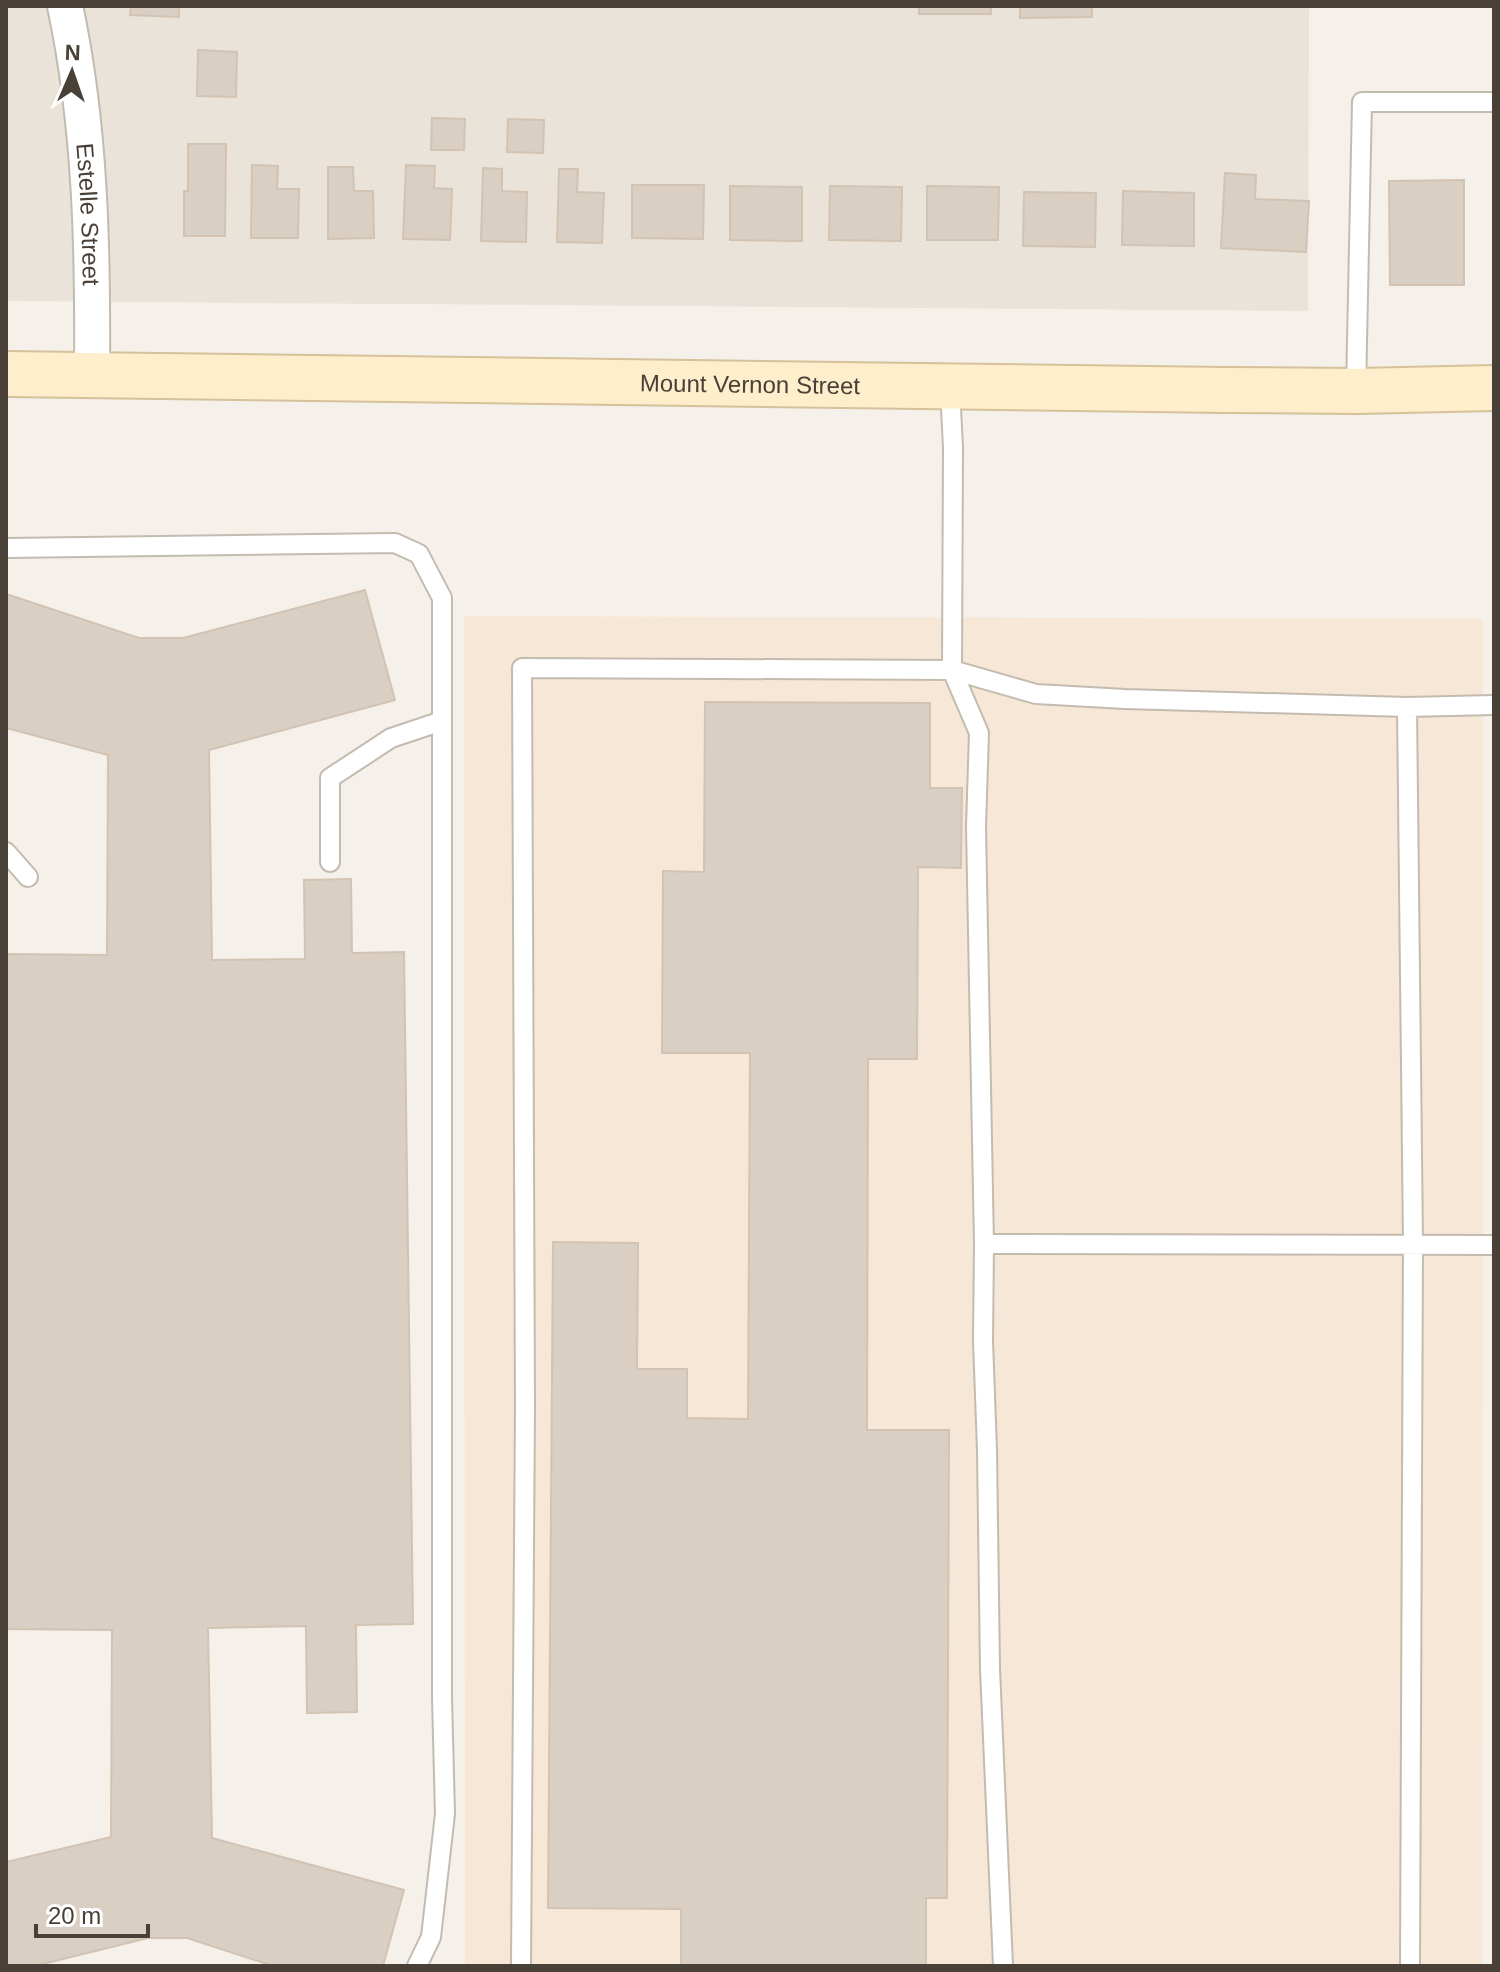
<svg xmlns="http://www.w3.org/2000/svg" width="1500" height="1972" font-family="Arial,sans-serif">
	<style>
		.residential { fill: #e9e3d9 }
		.commercial { fill: #f6e7d6 }
		.building { fill: #dacfc3; stroke: #d2c3b3; stroke-width: 2 }
		.lines { fill: none; stroke-linecap: round; stroke-linejoin: round }
		.lane-casing { stroke: #c4bbb0; stroke-width: 22 }
		.street-casing { stroke: #c4bbb0; stroke-width: 38 }
		.secondary-casing { stroke: #d5c19a; stroke-width: 48 }
		.lane { stroke: #fff; stroke-width: 18 }
		.street { stroke: #fff; stroke-width: 34 }
		.secondary { stroke: #feeecb; stroke-width: 44 }
		.labels { text-anchor: middle; dominant-baseline: central; stroke-width: 8; stroke-linejoin: round; paint-order: stroke }
		.street-label { font-size: 24px; fill: #494138; stroke: #fff }
	</style>
	<rect width="100%" height="100%" fill="#f5f1ea"/>
	<path class="residential" d="M 6,6 L 1309,6 L 1308,311 L 6,301 Z"/>
	<path class="commercial" d="M 464,616 L 1483,619 L 1482,1966 L 465,1966 Z"/>
	<path class="building" d="M 131,6 L 179,6 L 179,17 L 130,15 Z
		M 919,6 L 991,6 L 991,14 L 919,14 Z
		M 1020,6 L 1092,6 L 1092,17 L 1020,18 Z
		M 198,50 L 237,52 L 236,97 L 197,96 Z
		M 432,118 L 465,119 L 464,150 L 431,150 Z
		M 508,119 L 544,120 L 543,153 L 507,152 Z
		M 188,144 L 226,144 L 225,236 L 184,236 L 184,191 L 188,191 Z
		M 252,165 L 278,166 L 277,189 L 299,189 L 298,238 L 251,238 Z
		M 406,165 L 435,166 L 434,188 L 452,189 L 450,240 L 403,239 Z
		M 328,167 L 353,167 L 354,191 L 373,191 L 374,238 L 328,239 Z
		M 483,168 L 502,169 L 502,191 L 527,192 L 526,242 L 481,241 Z
		M 559,169 L 578,169 L 577,192 L 604,193 L 602,243 L 557,242 Z
		M 1225,173 L 1256,175 L 1255,199 L 1309,201 L 1306,252 L 1221,248 Z
		M 1464,180 L 1464,285 L 1390,285 L 1389,181 Z
		M 632,185 L 704,185 L 703,239 L 632,238 Z
		M 730,186 L 802,187 L 802,241 L 730,240 Z
		M 830,186 L 902,187 L 901,241 L 829,240 Z
		M 927,186 L 999,187 L 998,240 L 927,240 Z
		M 1123,191 L 1194,193 L 1194,246 L 1122,245 Z
		M 1024,192 L 1096,193 L 1095,247 L 1023,246 Z
		M 365,590 L 395,700 L 209,750 L 212,960 L 305,959 L 304,880 L 351,879 L 352,953 L 404,952 L 413,1624 L 356,1625 L 357,1712 L 307,1713 L 306,1626 L 208,1628 L 212,1838 L 404,1890 L 383,1966 L 273,1966 L 187,1938 L 148,1938 L 35,1966 L 6,1966 L 6,1862 L 111,1837 L 112,1630 L 6,1629 L 6,954 L 107,955 L 108,755 L 6,728 L 6,594 L 139,638 L 183,638 Z
		M 705,702 L 930,703 L 930,788 L 962,788 L 961,868 L 918,867 L 917,1059 L 868,1059 L 867,1430 L 949,1430 L 947,1898 L 926,1898 L 926,1966 L 681,1966 L 681,1909 L 548,1908 L 553,1242 L 638,1243 L 637,1369 L 687,1369 L 687,1418 L 748,1419 L 750,1053 L 662,1053 L 663,871 L 704,872 Z"/>
	<g class="lines">
		<g class="lane-casing">
			<path id="lane" d="M 950,387 L 953,448 L 952,670 L 1036,694 L 1125,699 L 1407,707 L 1494,705
				M 1356,391 L 1362,102 L 1494,102
				M 6,548 L 395,543 L 419,554 L 442,598 L 442,1698 L 445,1814 L 431,1937 L 417,1966
				M 1407,707 L 1413,1244 L 1410,1966
				M 6,852 L 28,877
				M 330,862 L 330,778 L 391,738 L 442,721
				M 984,1244 L 1494,1245
				M 521,1966 L 525,1406 L 522,668 L 952,670 L 979,733 L 976,827 L 984,1244 L 983,1341 L 987,1450 L 990,1669 L 1003,1966"/>
		</g>
		<g class="street-casing">
			<g id="street">
				<path id="s1" d="M 65,6 C 91,127 93,252 92,375"/>
			</g>
		</g>
		<g class="secondary-casing">
			<g id="secondary">
				<path id="s2" d="M 6,374 L 1226,390 L 1356,391 L 1494,388"/>
			</g>
		</g>
		<use href="#lane" class="lane"/>
		<use href="#street" class="street"/>
		<use href="#secondary" class="secondary"/>
	</g>
	<g class="labels">
		<g class="street-label">
			<text stroke="none"><textPath href="#s1" startOffset="210">Estelle Street</textPath></text>
			<text stroke="none"><textPath href="#s2" startOffset="744">Mount Vernon Street</textPath></text>
		</g>
	</g>
	<rect width="1500" height="1972" fill="none" stroke="#494138" stroke-width="16"/>
	<g transform="translate(72 72) rotate(2)" stroke="#ffffff" stroke-width="6" paint-order="stroke">
	<path d="M0-6L14 30L0 20L-14 30Z" fill="#494138"/>
	<text y="-12" font-size="22" font-weight="bold" text-anchor="middle" fill="#494138">N</text>
	</g>
	<path d="M36 1924v12h112v-12" fill="none" stroke="#494138" stroke-width="4"/>
	<text x="48" y="1924" font-size="24" fill="#494138" stroke="#ffffff" stroke-width="6" paint-order="stroke">20 m</text>
</svg>
